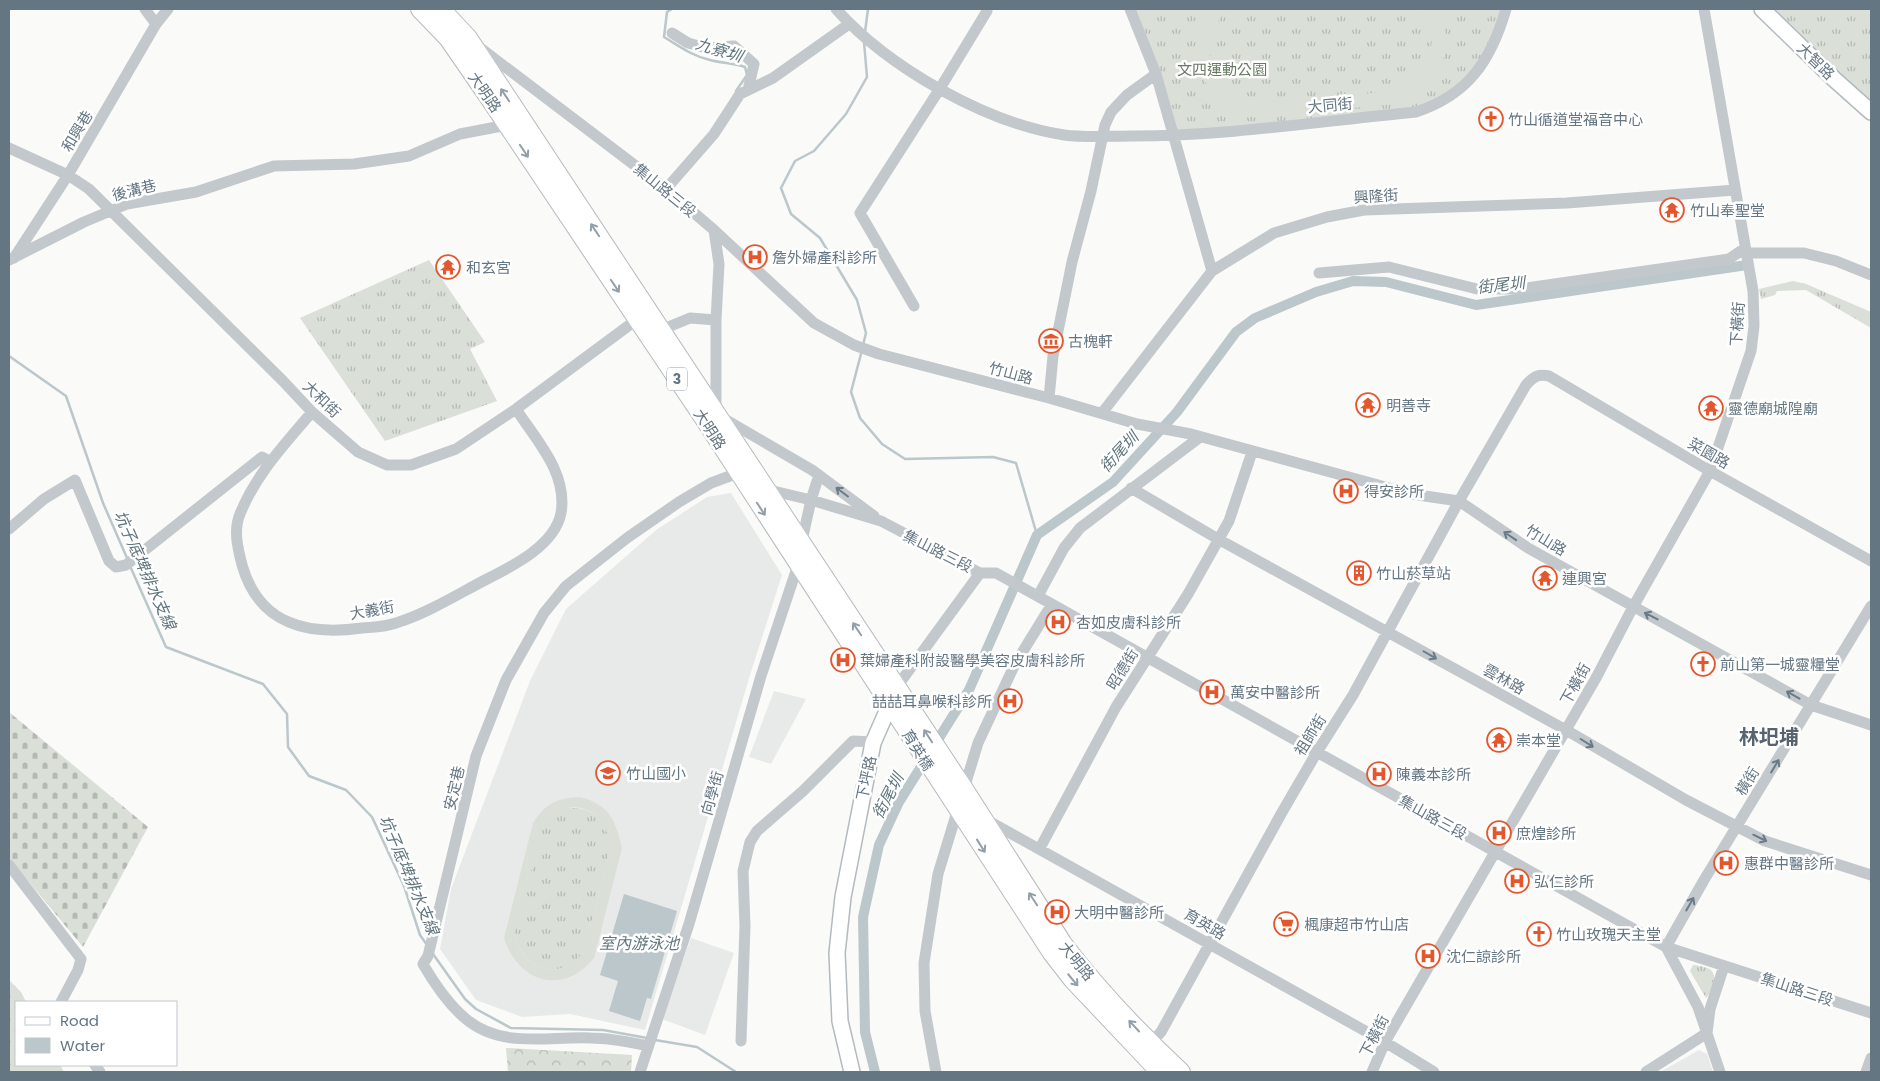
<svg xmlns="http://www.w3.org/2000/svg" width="1880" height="1081" font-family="Poppins,'Noto Sans TC',sans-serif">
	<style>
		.built { fill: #e8e9e9 }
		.grass { fill: url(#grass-tufts) }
		.forest { fill: url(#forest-crowns) }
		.cemetery { fill: url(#cemetery-stones) }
		.garden { fill: #dadfd7; fill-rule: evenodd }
		.water { fill: #bbc7cb }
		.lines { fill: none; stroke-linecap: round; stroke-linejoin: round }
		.stream { stroke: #bbc7cb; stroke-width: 2.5 }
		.canal { stroke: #bbc7cb; stroke-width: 10 }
		.secondary-casing { stroke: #b3babf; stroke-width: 18 }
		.primary-casing { stroke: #b5babe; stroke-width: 20 }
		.street { stroke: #c3c8cc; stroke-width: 11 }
		.secondary { stroke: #fff; stroke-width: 15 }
		.primary { stroke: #fff; stroke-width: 18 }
		.oneway { stroke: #939fa8 }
		.oneway2 { stroke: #6a7a87 }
		.labels { text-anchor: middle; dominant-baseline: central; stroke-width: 5; stroke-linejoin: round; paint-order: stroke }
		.shield { fill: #fff; stroke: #939fa8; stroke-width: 1 }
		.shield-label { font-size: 14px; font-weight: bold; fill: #657683 }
		.street-label { font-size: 15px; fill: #657683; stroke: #fff }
		.park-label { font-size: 15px; fill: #687a64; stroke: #fff }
		.poi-label { font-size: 15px; fill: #657683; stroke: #fff; text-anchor: start }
		.water-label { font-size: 16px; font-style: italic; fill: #60757c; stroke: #fff }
		.district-label { font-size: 20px; font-weight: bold; fill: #57646e; stroke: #fff }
	</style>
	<defs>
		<pattern id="grass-tufts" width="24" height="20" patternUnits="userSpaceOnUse" patternTransform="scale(1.25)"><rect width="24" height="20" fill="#dadfd7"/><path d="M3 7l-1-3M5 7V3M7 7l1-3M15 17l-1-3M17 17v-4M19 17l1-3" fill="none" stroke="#b4b9b4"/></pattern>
		<pattern id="forest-crowns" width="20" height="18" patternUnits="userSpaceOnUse" patternTransform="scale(1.25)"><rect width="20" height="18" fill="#dadfd7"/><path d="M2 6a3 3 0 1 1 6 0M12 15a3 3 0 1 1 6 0" fill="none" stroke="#b4b9b4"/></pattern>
		<pattern id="cemetery-stones" width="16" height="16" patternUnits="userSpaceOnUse" patternTransform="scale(1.25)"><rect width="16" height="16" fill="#dadfd7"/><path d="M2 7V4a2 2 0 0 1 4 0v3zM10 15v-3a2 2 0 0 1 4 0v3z" fill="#b4b9b4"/></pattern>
	</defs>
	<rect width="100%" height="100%" fill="#fafaf8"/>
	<path class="built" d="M 731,493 L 782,575 L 750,675 L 645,1030 L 570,1014 L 522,1017 L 476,1000 L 440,949 L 451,889 L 530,681 L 566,609 L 656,530 L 707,497 Z
		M 774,691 L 806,699 L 771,764 L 749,757 Z
		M 691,938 L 734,953 L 705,1035 L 662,1019 Z
		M 1699,1050 L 1707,1054 L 1713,1072 L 1660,1072 Z"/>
	<path class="grass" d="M 1130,9 L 1504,9 L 1491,50 L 1456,93 L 1416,112 L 1176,133 Z
		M 1762,9 L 1871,10 L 1871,112 Z
		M 429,260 L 485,342 L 470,349 L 497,401 L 385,441 L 300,318 Z
		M 1793,281 L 1806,284 L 1871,312 L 1871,328 L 1806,290 L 1777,291 L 1775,295 L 1761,299 L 1759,289 Z
		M 564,808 C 593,806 607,820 611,848 L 583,953 C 557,982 526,971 514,935 L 542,828 L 556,812 Z
		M 1693,965 C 1708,967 1719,969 1712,987 C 1710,992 1709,995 1706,998 L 1690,971 Z"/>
	<path class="forest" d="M 9,980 L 21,992 L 26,1002 L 16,1002 L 16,1065 L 60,1065 L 64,1072 L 9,1072 Z
		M 506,1048 L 632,1055 L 631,1072 L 508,1072 Z"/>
	<path class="cemetery" d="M 9,712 L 148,827 L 83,947 L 9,858 Z"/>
	<path class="garden" d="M 1209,9 L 1231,9 L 1221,17 L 1214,28 L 1210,39 L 1209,53 L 1221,84 L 1231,94 L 1241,100 L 1254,104 L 1395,91 C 1428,74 1444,42 1420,9 L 1438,9 C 1459,52 1437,87 1396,104 L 1250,117 C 1204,101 1179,52 1209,9 Z
		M 1459,9 L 1490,9 L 1486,24 Z
		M 580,797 C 610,805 615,820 622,848 L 594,958 C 563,996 519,983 504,938 L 533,823 C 546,803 557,798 580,797 ZM 575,807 C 598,809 608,828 611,848 L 583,953 C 557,982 525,971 514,935 L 543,828 L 556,812 L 564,808 Z"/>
	<path class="water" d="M 624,894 L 677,911 L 651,999 L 647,998 L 640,1021 L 609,1011 L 618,981 L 600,975 Z"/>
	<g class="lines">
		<path class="stream" d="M 672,9 L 667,12 L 664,37 C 679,46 692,56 710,60 C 721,63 732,63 745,67 L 747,75 L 736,91
			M 865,32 L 868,9
			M 863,345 L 866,333 L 857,300 L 820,238 L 791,214 L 781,188 L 795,161 L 814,151 L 846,114 L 867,77 L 864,42
			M 862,350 L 851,392 L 860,418 L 882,444 L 905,459 L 993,457 L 1016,463 L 1037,535
			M 9,356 L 66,396 L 103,503 L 127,558
			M 130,566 L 166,647 L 263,684 L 287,714 L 288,747 L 309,776 L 346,790 L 372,817 L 404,886 L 420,935 L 427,945
			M 433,954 L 465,999 L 476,1009 L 511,1028 L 603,1030 L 647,1038
			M 655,1040 L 697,1047 L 736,1072"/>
		<path class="canal" d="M 875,1072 L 865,1032 L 863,917 L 879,845 L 899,802 L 969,690 L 1037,535 L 1113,482 L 1177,412 L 1236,332 L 1255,318 L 1316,292 L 1353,281 L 1386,282 L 1476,305 L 1747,265"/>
		<g class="secondary-casing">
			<path id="secondary" d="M 1762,9 L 1834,79 L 1871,112
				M 852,1072 L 840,1021 L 837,953 L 843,897 L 873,743 L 894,695"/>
		</g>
		<g class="primary-casing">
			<path id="primary" d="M 420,9 L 448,38 L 488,96 L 705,420 L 1052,953 L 1073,980 L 1160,1072
				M 441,9 L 468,38 L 964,789 L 1063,944 C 1098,990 1139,1033 1181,1072"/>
		</g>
		<path class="street" d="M 145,9 L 156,24
			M 836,9 C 889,68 986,123 1064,135 C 1086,138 1110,136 1133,136 C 1227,136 1322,121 1416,112 C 1468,95 1491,61 1506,9
			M 1130,9 L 1156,74 L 1212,271
			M 672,33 L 688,43 L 706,48 L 734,46 L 754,64 L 748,90
			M 479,47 L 666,189 L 714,230 L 719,264 L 716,320 L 716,414 L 812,470 L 874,516
			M 9,148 L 68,175 L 89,189 L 283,381 L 312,412 L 358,452 L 387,465 L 411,465 L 456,449 L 516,409 L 643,315
			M 666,189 L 714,134 L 740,94 L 773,78 L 849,24
			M 714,230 L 814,323 L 854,345 L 879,354 L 1049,398 L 1137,424 L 1191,434 L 1411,494 L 1459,501 L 1528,548 L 1811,705 L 1871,725
			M 1747,253 L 1804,253 L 1836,261 L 1871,275
			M 14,258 L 68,175 L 156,24 L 168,9
			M 9,260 L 84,222 L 127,204 L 196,192 L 274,166 L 354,164 L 409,156 L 460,134 L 507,125
			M 1319,273 L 1389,267 L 1477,289 L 1520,289 L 1729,259 L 1745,248
			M 914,306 L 860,213 L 939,90 L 987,11
			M 661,330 L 690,318 L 716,320
			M 1049,398 L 1053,356 L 1072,262 L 1091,191 L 1105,125 L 1111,112 L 1127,95 L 1156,74
			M 312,412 C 285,444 256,474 240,514 C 233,530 238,549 242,565 C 259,624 306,636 362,628 C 373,627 385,627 396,623 C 428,613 458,594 487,579 C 513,566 555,545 561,513 C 568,473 536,440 516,409
			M 1102,413 L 1212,271 L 1274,233 L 1327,217 L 1364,210 L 1567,203 L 1735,190
			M 1131,488 L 1218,539 L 1566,730 L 1686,800 L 1765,841 L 1871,875
			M 765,489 L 811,500 L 881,521 L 980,573 L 996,573 L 1666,947 L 1871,1013
			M 9,529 L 44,499 L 75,480 L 109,561 L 116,567 L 126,565 L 262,457 L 269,461
			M 801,545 L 811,500 L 819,475
			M 1038,596 L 1064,548 L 1080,528 L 1200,437
			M 896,688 L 980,573
			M 985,819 L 1385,1042 L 1434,1072
			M 1040,848 L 1116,707 L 1188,594 L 1229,521 L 1252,452
			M 9,865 L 81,959 L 78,970 L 61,1002
			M 741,1041 L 745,926 L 743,871 L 750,842 L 757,831 L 803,791 L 853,741 L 874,742
			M 648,1046 C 629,1042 611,1038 591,1038 C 548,1036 502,1049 466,1019 C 449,1005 434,983 423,964 L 428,956 L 476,756 L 506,680 L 544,613 L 566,586 L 627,538 L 679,502 L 711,483 L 738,473 L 745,477
			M 1147,1047 L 1161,1032 L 1281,814 L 1317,752 L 1353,695 L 1459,501 L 1526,385 C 1534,376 1538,374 1549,376 L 1710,471 L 1871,561
			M 95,1065 L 100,1072
			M 640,1072 L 689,924 L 761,676 L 798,565
			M 936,1072 L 925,1011 L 924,963 L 938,874 L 978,743 L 1015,664 L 1052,604
			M 1372,1072 L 1385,1042 L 1596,678 L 1633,607 L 1710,471 L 1751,351 L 1754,326 L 1753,291 L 1704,9
			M 1646,1072 L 1707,1033 L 1710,1009 L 1724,966
			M 1720,1072 L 1698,1007 L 1666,947 L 1704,880 L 1871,606
			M 1866,1072 L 1871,1058"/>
		<use href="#secondary" class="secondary"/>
		<use href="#primary" class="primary"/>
	</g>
	<defs><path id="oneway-shaft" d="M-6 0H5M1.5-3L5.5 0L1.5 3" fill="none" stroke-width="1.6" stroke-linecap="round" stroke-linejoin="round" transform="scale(1.25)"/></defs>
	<g class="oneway">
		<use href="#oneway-shaft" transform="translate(505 95) rotate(-124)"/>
		<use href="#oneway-shaft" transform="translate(524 151) rotate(56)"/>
		<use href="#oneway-shaft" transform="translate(595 230) rotate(-124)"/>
		<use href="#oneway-shaft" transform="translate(615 286) rotate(56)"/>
		<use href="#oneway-shaft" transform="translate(761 509) rotate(57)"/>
		<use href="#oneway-shaft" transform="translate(857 629) rotate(-124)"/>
		<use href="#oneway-shaft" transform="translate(928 736) rotate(-123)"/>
		<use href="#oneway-shaft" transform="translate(981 846) rotate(58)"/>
		<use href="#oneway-shaft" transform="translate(1033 899) rotate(-123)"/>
		<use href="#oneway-shaft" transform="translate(1073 980) rotate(50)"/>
		<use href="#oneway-shaft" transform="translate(1134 1026) rotate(-133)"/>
	</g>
	<g class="oneway2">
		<use href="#oneway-shaft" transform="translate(842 492) rotate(-143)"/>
		<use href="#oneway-shaft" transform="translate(1510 536) rotate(-146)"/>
		<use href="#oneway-shaft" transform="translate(1651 616) rotate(-153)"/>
		<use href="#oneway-shaft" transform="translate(1430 655) rotate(30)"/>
		<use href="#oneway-shaft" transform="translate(1793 695) rotate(-151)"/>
		<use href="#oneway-shaft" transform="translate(1587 743) rotate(32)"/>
		<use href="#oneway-shaft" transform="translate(1775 766) rotate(-59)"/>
		<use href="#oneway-shaft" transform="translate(1760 838) rotate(26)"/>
		<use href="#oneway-shaft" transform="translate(1690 904) rotate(-60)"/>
	</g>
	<defs>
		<g id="church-ring" transform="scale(1.25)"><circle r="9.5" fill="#fff" stroke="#e4572e" stroke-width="1.5"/><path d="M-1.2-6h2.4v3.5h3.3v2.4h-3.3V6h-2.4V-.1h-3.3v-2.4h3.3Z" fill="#e4572e"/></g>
		<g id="temple-ring" transform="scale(1.25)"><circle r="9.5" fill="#fff" stroke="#e4572e" stroke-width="1.5"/><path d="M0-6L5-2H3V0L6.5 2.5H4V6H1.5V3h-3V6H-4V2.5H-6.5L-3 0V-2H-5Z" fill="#e4572e"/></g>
		<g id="hospital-ring" transform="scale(1.25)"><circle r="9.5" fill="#fff" stroke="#e4572e" stroke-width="1.5"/><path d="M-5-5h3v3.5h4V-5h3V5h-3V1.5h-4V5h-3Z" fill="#e4572e"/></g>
		<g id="museum-ring" transform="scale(1.25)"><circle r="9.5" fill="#fff" stroke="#e4572e" stroke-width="1.5"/><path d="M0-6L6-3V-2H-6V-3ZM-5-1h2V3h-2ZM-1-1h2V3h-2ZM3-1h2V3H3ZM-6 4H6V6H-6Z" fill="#e4572e"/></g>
		<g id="building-ring" transform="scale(1.25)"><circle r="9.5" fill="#fff" stroke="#e4572e" stroke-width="1.5"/><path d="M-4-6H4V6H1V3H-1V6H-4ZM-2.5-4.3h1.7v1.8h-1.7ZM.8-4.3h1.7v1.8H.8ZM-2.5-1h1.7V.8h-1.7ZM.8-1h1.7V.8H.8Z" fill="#e4572e"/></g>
		<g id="school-ring" transform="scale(1.25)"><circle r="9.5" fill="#fff" stroke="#e4572e" stroke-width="1.5"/><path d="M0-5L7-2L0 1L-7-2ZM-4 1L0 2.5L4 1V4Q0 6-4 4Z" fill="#e4572e"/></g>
		<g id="supermarket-ring" transform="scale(1.25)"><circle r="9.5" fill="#fff" stroke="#e4572e" stroke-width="1.5"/><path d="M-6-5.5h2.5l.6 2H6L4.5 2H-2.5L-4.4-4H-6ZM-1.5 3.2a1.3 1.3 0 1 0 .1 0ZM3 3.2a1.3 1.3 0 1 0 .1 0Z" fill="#e4572e"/></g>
	</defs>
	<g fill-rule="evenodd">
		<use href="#church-ring" x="1491" y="119"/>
		<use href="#temple-ring" x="1672" y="210"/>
		<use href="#hospital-ring" x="755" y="257"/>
		<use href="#temple-ring" x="448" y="267"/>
		<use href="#museum-ring" x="1051" y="341"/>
		<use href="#temple-ring" x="1368" y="405"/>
		<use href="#temple-ring" x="1711" y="408"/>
		<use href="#hospital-ring" x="1346" y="491"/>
		<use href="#building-ring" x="1359" y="573"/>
		<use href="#temple-ring" x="1545" y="578"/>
		<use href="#hospital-ring" x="1058" y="622"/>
		<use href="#hospital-ring" x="843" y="660"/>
		<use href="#church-ring" x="1703" y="664"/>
		<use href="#hospital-ring" x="1212" y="692"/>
		<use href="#hospital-ring" x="1010" y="701"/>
		<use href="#temple-ring" x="1499" y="740"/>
		<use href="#school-ring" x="608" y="773"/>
		<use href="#hospital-ring" x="1379" y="774"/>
		<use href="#hospital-ring" x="1499" y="833"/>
		<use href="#hospital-ring" x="1726" y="863"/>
		<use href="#hospital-ring" x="1517" y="881"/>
		<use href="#hospital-ring" x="1057" y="912"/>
		<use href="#supermarket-ring" x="1286" y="924"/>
		<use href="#church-ring" x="1539" y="934"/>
		<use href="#hospital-ring" x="1428" y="956"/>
	</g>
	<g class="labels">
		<rect class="shield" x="667" y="367.5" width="20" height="23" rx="4"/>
		<g class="shield-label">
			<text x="677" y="379">3</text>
		</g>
		<g class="street-label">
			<text transform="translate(1816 61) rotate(44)">大智路</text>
			<text transform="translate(485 92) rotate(56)">大明路</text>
			<text transform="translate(1330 105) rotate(-5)">大同街</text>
			<text transform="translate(77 131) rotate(-59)">和興巷</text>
			<text transform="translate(134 190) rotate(-14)">後溝巷</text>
			<text transform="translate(665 190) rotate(39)">集山路三段</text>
			<text transform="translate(1376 196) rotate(-4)">興隆街</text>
			<text transform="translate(1737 324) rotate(-86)">下橫街</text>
			<text transform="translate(1011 373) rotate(15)">竹山路</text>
			<text transform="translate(322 399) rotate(44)">大和街</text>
			<text transform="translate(710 429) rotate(57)">大明路</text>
			<text transform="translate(1709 453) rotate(30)">菜園路</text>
			<text transform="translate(1546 540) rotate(31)">竹山路</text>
			<text transform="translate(938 551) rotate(27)">集山路三段</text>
			<text transform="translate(372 610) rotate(-10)">大義街</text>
			<text transform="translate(1122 669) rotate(-58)">昭德街</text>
			<text transform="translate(1504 679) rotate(29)">雲林路</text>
			<text transform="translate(1575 684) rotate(-61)">下橫街</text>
			<text transform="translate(1310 735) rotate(-58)">祖師街</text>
			<text transform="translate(918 750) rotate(58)">育英橋</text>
			<text transform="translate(866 778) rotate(-78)">下坪路</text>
			<text transform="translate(1747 781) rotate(-58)">橫街</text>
			<text transform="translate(454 788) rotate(-77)">安定巷</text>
			<text transform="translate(712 793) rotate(-74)">向學街</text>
			<text transform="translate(1433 817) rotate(29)">集山路三段</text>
			<text transform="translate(1205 924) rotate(30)">育英路</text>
			<text transform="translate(1077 961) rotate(51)">大明路</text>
			<text transform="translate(1797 989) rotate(18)">集山路三段</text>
			<text transform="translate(1374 1036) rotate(-63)">下橫街</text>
		</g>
		<g class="park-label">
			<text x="1222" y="69">文四運動公園</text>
		</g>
		<g class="poi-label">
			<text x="1508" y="119">竹山循道堂福音中心</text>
			<text x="1690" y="210">竹山奉聖堂</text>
			<text x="772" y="257">詹外婦產科診所</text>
			<text x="466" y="267">和玄宮</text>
			<text x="1068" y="341">古槐軒</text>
			<text x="1386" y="405">明善寺</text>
			<text x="1728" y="408">靈德廟城隍廟</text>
			<text x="1364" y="491">得安診所</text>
			<text x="1376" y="573">竹山菸草站</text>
			<text x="1562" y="578">連興宮</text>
			<text x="1076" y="622">杏如皮膚科診所</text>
			<text x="860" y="660">葉婦產科附設醫學美容皮膚科診所</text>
			<text x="1720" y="664">前山第一城靈糧堂</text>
			<text x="1230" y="692">萬安中醫診所</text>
			<text x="992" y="701" text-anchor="end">喆喆耳鼻喉科診所</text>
			<text x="1516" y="740">崇本堂</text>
			<text x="626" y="773">竹山國小</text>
			<text x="1396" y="774">陳義本診所</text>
			<text x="1516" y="833">庶煌診所</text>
			<text x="1744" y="863">惠群中醫診所</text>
			<text x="1534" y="881">弘仁診所</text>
			<text x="1074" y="912">大明中醫診所</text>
			<text x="1304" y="924">楓康超市竹山店</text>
			<text x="1556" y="934">竹山玫瑰天主堂</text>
			<text x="1446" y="956">沈仁諒診所</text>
		</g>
		<g class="water-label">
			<text transform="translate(719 50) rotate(17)">九寮圳</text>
			<text transform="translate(1501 285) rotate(-6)">街尾圳</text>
			<text transform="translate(1119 452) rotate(-47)">街尾圳</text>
			<text transform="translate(145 570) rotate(66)">坑子底埤排水支線</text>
			<text transform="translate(888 796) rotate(-62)">街尾圳</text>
			<text transform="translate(409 875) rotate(67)">坑子底埤排水支線</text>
			<text x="639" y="943">室內游泳池</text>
		</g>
		<g class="district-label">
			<text x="1769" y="737">林圯埔</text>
		</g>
	</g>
	<rect width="1880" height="1081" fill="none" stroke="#657683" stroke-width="20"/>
	<rect x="15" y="1001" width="162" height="65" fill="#ffffff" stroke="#c1c8cd"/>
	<rect x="25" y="1017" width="25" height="8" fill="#ffffff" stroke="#c1c8cd"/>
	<text x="60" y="1026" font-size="15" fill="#657683">Road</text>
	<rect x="25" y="1038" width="25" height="15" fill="#bbc7cb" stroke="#c1c8cd"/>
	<text x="60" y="1051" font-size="15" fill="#657683">Water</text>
</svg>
